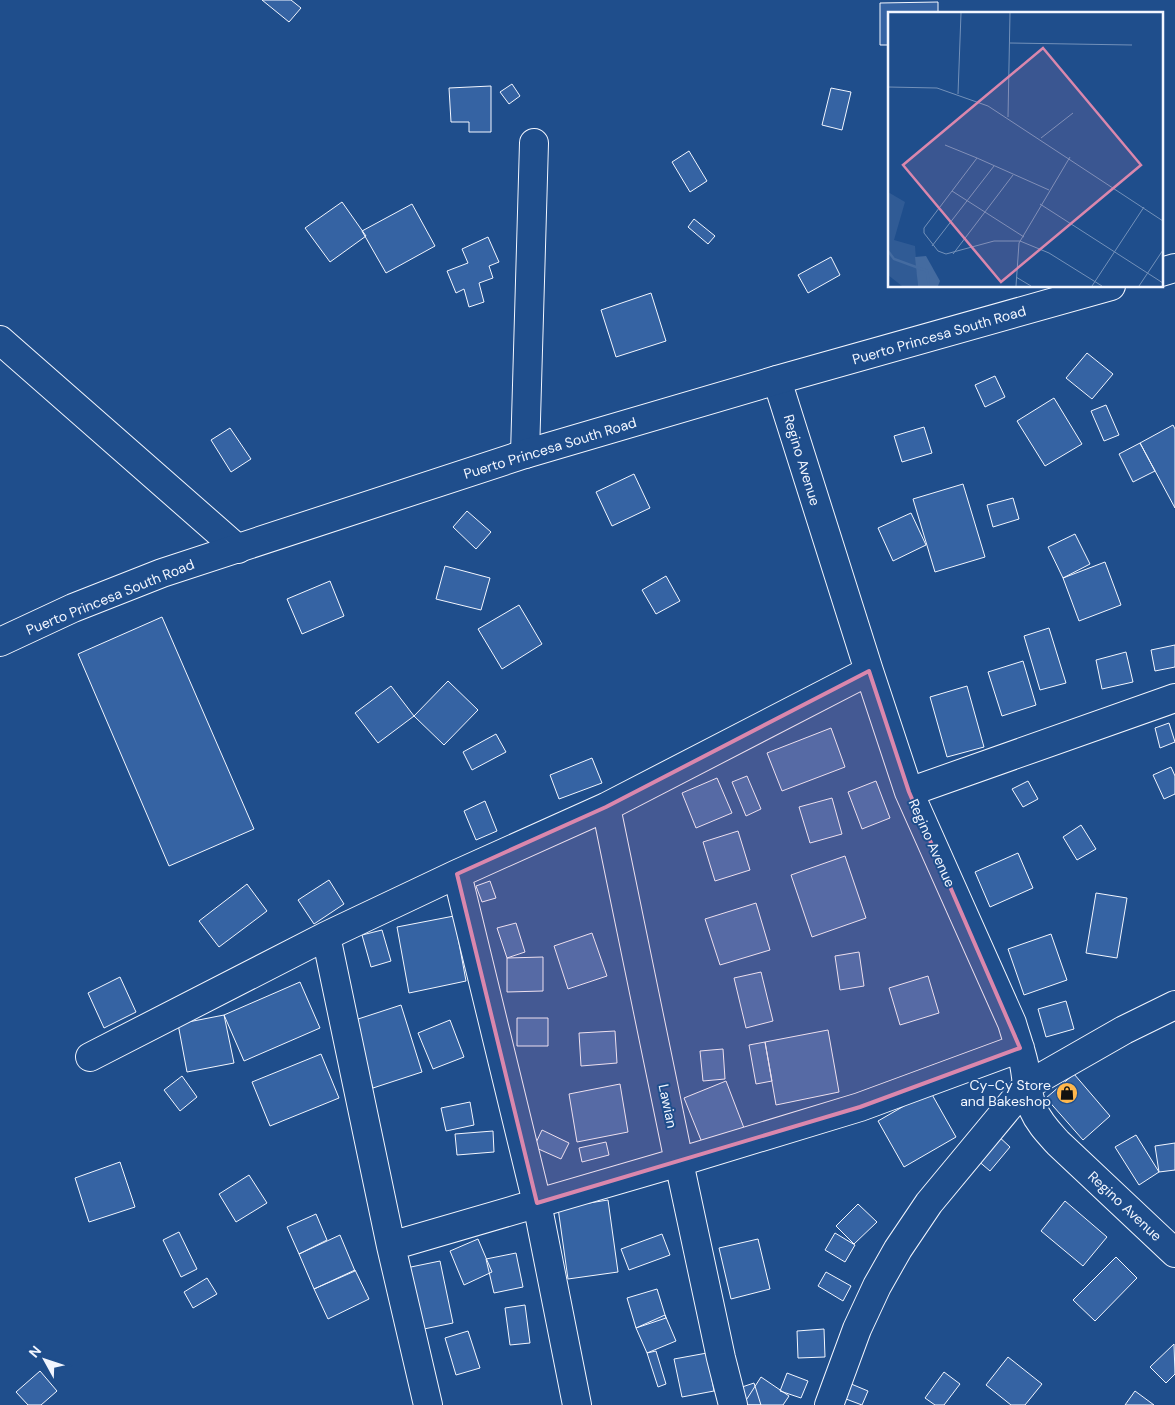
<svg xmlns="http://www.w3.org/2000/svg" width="1175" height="1405" font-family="'DM Sans',sans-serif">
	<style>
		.building { fill: #3563a3; stroke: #f2f6ff }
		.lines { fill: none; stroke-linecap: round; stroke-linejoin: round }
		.minor-casing { stroke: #f2f6ff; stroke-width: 30 }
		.major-casing { stroke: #f2f6ff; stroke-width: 30 }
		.minor { stroke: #1f4e8c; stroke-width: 28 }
		.major { stroke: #1f4e8c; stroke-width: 28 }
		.marked { fill: #da87ad; fill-opacity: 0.2; stroke: #da87ad; stroke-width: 4; stroke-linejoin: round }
		.labels { text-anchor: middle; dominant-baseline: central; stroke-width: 4; stroke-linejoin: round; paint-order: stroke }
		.street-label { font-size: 14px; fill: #f2f6ff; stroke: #1f4e8c }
		.poi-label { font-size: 14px; fill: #f2f6ff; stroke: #1f4e8c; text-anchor: end }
		.inset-river { fill: none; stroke: #446ba0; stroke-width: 2.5 }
		.inset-road { fill: none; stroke: #7391ba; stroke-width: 1 }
		.view { fill: #da87ad; fill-opacity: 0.15; stroke: #da87ad; stroke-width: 2.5 }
		.inset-edge { fill: none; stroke: #f2f6ff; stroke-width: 2.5 }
	</style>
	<rect width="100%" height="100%" fill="#1f4e8c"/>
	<path class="building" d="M 262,0 L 291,0 L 301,8 L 289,22 Z
		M 938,2 L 938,14 L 889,14 L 889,45 L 880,45 L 880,3 Z
		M 512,84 L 520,96 L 509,104 L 500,92 Z
		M 491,86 L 491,132 L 469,132 L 469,122 L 451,122 L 449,88 Z
		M 831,88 L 851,92 L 842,130 L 822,125 Z
		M 689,151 L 707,181 L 690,192 L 672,162 Z
		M 342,202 L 366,236 L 330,262 L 305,228 Z
		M 412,204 L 435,246 L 386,273 L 362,231 Z
		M 694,219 L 715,236 L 708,244 L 688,227 Z
		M 488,237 L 499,262 L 489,266 L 493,278 L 479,283 L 484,302 L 469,307 L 464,289 L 456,293 L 447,271 L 468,263 L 462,249 Z
		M 831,257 L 840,275 L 808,293 L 798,275 Z
		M 651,293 L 666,341 L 616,357 L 601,310 Z
		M 1087,353 L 1113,374 L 1092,399 L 1066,378 Z
		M 995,376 L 1005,397 L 985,407 L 975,385 Z
		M 1054,398 L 1082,444 L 1045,466 L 1017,421 Z
		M 1106,405 L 1119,435 L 1104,441 L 1091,411 Z
		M 1173,425 L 1175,429 L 1175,508 L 1140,443 Z
		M 924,427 L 932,453 L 902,462 L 894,436 Z
		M 230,428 L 251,459 L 231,472 L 211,440 Z
		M 1140,443 L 1155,471 L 1133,482 L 1119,454 Z
		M 634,474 L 650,508 L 612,526 L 596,492 Z
		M 963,484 L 985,557 L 935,572 L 913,499 Z
		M 1013,498 L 1019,519 L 993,527 L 987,505 Z
		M 467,511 L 491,532 L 476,549 L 453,527 Z
		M 911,513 L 926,545 L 893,561 L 878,528 Z
		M 1075,534 L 1090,564 L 1063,578 L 1048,547 Z
		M 1105,562 L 1121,605 L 1079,621 L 1063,578 Z
		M 445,566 L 490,578 L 481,610 L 436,599 Z
		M 666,576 L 680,601 L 656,614 L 642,590 Z
		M 330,581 L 344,616 L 302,634 L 287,599 Z
		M 519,605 L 542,644 L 502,669 L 478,629 Z
		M 162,617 L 254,829 L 169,866 L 78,654 Z
		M 1049,628 L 1066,683 L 1040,690 L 1024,636 Z
		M 1175,645 L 1175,667 L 1155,671 L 1151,650 Z
		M 1126,652 L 1133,682 L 1102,689 L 1096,660 Z
		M 1023,661 L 1036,705 L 1002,716 L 988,672 Z
		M 448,681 L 478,710 L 444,745 L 414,716 Z
		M 391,686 L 414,716 L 378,743 L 355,713 Z
		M 967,686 L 984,747 L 947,757 L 930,697 Z
		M 1169,723 L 1175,742 L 1160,748 L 1155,728 Z
		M 831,728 L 845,767 L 782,791 L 767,753 Z
		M 496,734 L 506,752 L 472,770 L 463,752 Z
		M 592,758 L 602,783 L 559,799 L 550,775 Z
		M 1171,767 L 1175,776 L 1175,794 L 1164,799 L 1153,775 Z
		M 747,776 L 761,809 L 746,816 L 732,782 Z
		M 717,778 L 732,813 L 696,828 L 682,793 Z
		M 876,781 L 890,818 L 862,829 L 848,792 Z
		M 1028,781 L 1038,799 L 1023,807 L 1012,789 Z
		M 832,798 L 842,834 L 810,843 L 799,807 Z
		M 485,801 L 497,831 L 476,840 L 464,811 Z
		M 1081,825 L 1096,849 L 1077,860 L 1063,837 Z
		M 738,831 L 750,870 L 715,881 L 703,842 Z
		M 1018,853 L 1033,888 L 990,907 L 975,872 Z
		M 845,856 L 866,918 L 812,937 L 791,875 Z
		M 329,880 L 344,904 L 314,924 L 298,900 Z
		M 490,881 L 496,898 L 482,902 L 476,886 Z
		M 247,884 L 267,911 L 219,947 L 199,921 Z
		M 1096,893 L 1127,898 L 1117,958 L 1086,953 Z
		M 756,903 L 770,950 L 720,965 L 705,919 Z
		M 454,916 L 466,981 L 409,993 L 397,927 Z
		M 516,923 L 525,952 L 507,958 L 497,928 Z
		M 382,930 L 391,961 L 371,967 L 362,935 Z
		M 592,933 L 607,976 L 568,989 L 554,946 Z
		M 1051,934 L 1067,980 L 1024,995 L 1008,949 Z
		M 859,952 L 864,986 L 840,990 L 835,956 Z
		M 543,957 L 543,991 L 507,992 L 507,958 Z
		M 761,972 L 773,1021 L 746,1028 L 734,978 Z
		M 928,976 L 939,1013 L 900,1025 L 889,988 Z
		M 120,977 L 136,1012 L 104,1028 L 88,993 Z
		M 300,982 L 320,1028 L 244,1061 L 224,1015 Z
		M 1066,1001 L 1074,1029 L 1046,1037 L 1038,1009 Z
		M 401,1005 L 422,1072 L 373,1088 L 352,1021 Z
		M 224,1015 L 234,1063 L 187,1072 L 178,1024 Z
		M 517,1018 L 548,1018 L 548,1046 L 517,1046 Z
		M 450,1020 L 464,1057 L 433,1069 L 418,1033 Z
		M 828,1030 L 839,1092 L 776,1105 L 765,1042 Z
		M 615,1031 L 617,1063 L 581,1066 L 579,1033 Z
		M 765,1042 L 772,1081 L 756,1084 L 749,1045 Z
		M 723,1049 L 725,1079 L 703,1081 L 700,1051 Z
		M 321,1054 L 339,1098 L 270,1126 L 252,1082 Z
		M 1074,1074 L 1110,1116 L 1083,1140 L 1046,1098 Z
		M 182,1076 L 197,1097 L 180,1111 L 164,1090 Z
		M 726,1081 L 744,1128 L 703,1145 L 684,1098 Z
		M 620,1084 L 628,1132 L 577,1142 L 569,1094 Z
		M 930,1091 L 956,1137 L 904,1167 L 878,1121 Z
		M 470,1102 L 474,1125 L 446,1131 L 441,1108 Z
		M 542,1130 L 569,1143 L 561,1159 L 534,1147 Z
		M 493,1131 L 494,1152 L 457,1155 L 455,1134 Z
		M 997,1135 L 1010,1147 L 990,1171 L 976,1159 Z
		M 1136,1135 L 1159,1172 L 1139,1185 L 1115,1147 Z
		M 606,1142 L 609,1155 L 582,1162 L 579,1148 Z
		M 1175,1143 L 1175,1170 L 1159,1172 L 1155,1146 Z
		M 120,1162 L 135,1207 L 89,1222 L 75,1178 Z
		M 249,1175 L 267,1203 L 236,1222 L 219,1194 Z
		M 608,1200 L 618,1272 L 568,1279 L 558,1208 Z
		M 1065,1201 L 1107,1237 L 1083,1266 L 1041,1231 Z
		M 858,1204 L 877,1222 L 854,1244 L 836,1226 Z
		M 316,1214 L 327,1240 L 299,1254 L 287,1227 Z
		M 179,1232 L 197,1269 L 181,1277 L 163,1240 Z
		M 835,1233 L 855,1245 L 845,1262 L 825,1250 Z
		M 662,1234 L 670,1255 L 629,1270 L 621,1249 Z
		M 340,1235 L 355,1271 L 314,1289 L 299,1254 Z
		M 478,1239 L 492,1272 L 464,1285 L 450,1251 Z
		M 758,1239 L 770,1289 L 731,1299 L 719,1248 Z
		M 516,1253 L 523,1287 L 494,1293 L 486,1259 Z
		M 1116,1257 L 1137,1278 L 1095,1321 L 1073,1300 Z
		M 440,1261 L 453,1323 L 419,1330 L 406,1268 Z
		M 355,1270 L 369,1299 L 328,1319 L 314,1289 Z
		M 826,1272 L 851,1286 L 843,1301 L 818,1286 Z
		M 207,1278 L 217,1294 L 193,1308 L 184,1292 Z
		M 657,1289 L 666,1318 L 636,1328 L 627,1298 Z
		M 525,1305 L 530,1343 L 510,1345 L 505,1308 Z
		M 665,1315 L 676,1341 L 647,1353 L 636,1328 Z
		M 824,1329 L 825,1357 L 798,1358 L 797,1331 Z
		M 468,1331 L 480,1368 L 456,1375 L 445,1338 Z
		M 1174,1344 L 1175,1374 L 1166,1383 L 1150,1367 Z
		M 656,1351 L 666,1384 L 658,1387 L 647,1353 Z
		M 707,1353 L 714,1391 L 682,1397 L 674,1359 Z
		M 1008,1357 L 1042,1384 L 1025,1405 L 1011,1405 L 986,1385 Z
		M 40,1371 L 57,1391 L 41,1405 L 28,1405 L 16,1392 Z
		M 944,1372 L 960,1384 L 944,1405 L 935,1405 L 925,1398 Z
		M 787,1373 L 808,1381 L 801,1398 L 780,1391 Z
		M 761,1377 L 789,1396 L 783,1405 L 743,1405 Z
		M 844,1381 L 868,1391 L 862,1405 L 838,1396 Z
		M 754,1383 L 761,1405 L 738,1405 L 733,1390 Z
		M 1135,1391 L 1154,1405 L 1125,1405 Z"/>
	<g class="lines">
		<g class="minor-casing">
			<path id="minor" d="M 0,340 L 238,549
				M 777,380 L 869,671 L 909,792 L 1012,1023 C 1016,1037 1021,1050 1024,1064 C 1027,1079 1027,1095 1033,1109 C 1039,1123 1049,1133 1058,1143 L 1175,1253
				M 525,454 L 534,143
				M 909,792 L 1175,698
				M 606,807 L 679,1162 L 721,1358 L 733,1405
				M 457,874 L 537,1203 L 577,1405
				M 90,1057 L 326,936
				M 391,1246 L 679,1162 L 860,1107 L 1020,1048
				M 428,1405 L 391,1246 L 326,936 L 457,874 L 606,807 L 869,671
				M 829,1405 L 857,1329 L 877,1286 L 898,1249 L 929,1203 L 1026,1086 L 1124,1030 L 1175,1005"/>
		</g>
		<g class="major-casing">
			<path id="major" d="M 1161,272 L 1175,268
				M 0,642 L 73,608 L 162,573 L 525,454 L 777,380 L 1111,286"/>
		</g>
		<use href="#minor" class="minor"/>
		<use href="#major" class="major"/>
	</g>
	<path class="marked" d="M 869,671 L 909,792 L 1020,1048 L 860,1107 L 537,1203 L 457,874 L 606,807 Z"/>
	<defs>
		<g id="shop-disc" transform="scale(1.125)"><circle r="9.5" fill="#ffb74d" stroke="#1f4e8c"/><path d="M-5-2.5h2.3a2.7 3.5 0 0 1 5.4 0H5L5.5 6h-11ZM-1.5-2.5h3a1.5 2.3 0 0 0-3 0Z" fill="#111"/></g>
	</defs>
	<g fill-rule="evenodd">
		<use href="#shop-disc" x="1067" y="1093"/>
	</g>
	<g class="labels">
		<g class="street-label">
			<text transform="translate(939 335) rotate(-16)">Puerto Princesa South Road</text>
			<text transform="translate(550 448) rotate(-17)">Puerto Princesa South Road</text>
			<text transform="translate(802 460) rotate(73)">Regino Avenue</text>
			<text transform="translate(110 597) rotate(-22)">Puerto Princesa South Road</text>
			<text transform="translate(932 843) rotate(66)">Regino Avenue</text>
			<text transform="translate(668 1106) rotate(78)">Lawian</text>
			<text transform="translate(1125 1206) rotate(43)">Regino Avenue</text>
		</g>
		<g class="poi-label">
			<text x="1051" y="1085">Cy-Cy Store<tspan x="1051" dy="16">and Bakeshop</tspan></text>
		</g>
	</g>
	<g transform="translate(888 12)">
		<rect width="275" height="275" fill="#1f4e8c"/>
		<path d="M 0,180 L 17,190 L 6,228 L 27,234 L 30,274 L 14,274 L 0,263 Z" fill="#305b95"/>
		<path d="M 38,244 L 52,269 L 50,274 L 30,274 L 27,245 Z" fill="#446ba0"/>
		<path class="inset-river" d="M 0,239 L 6,247 L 39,259 L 41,274"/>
		<path class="inset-road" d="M 122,31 L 244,33M 0,75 L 49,76 L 100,94 L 275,209M 70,82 L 73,1M 120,105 L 122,1M 153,126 L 185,101M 57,133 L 89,146M 161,178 L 89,146 L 36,216 L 36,221 L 50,239 L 58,242 L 106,229 L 132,229 L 161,241 L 214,274M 64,179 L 136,225M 152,192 L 275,271M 44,234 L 106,154M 65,242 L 125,163M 128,265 L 143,274M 128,274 L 131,231 L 182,145M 204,274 L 256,195M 251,274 L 275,238"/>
		<path class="view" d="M 155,36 L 253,153 L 113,270 L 15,153 Z"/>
		<rect width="275" height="275" class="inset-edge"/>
	</g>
	<g transform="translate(45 1360) rotate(310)" stroke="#1f4e8c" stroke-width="4" paint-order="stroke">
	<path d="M0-4L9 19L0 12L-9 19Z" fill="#f2f6ff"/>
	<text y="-8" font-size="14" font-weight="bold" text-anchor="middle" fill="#f2f6ff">N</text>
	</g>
</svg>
